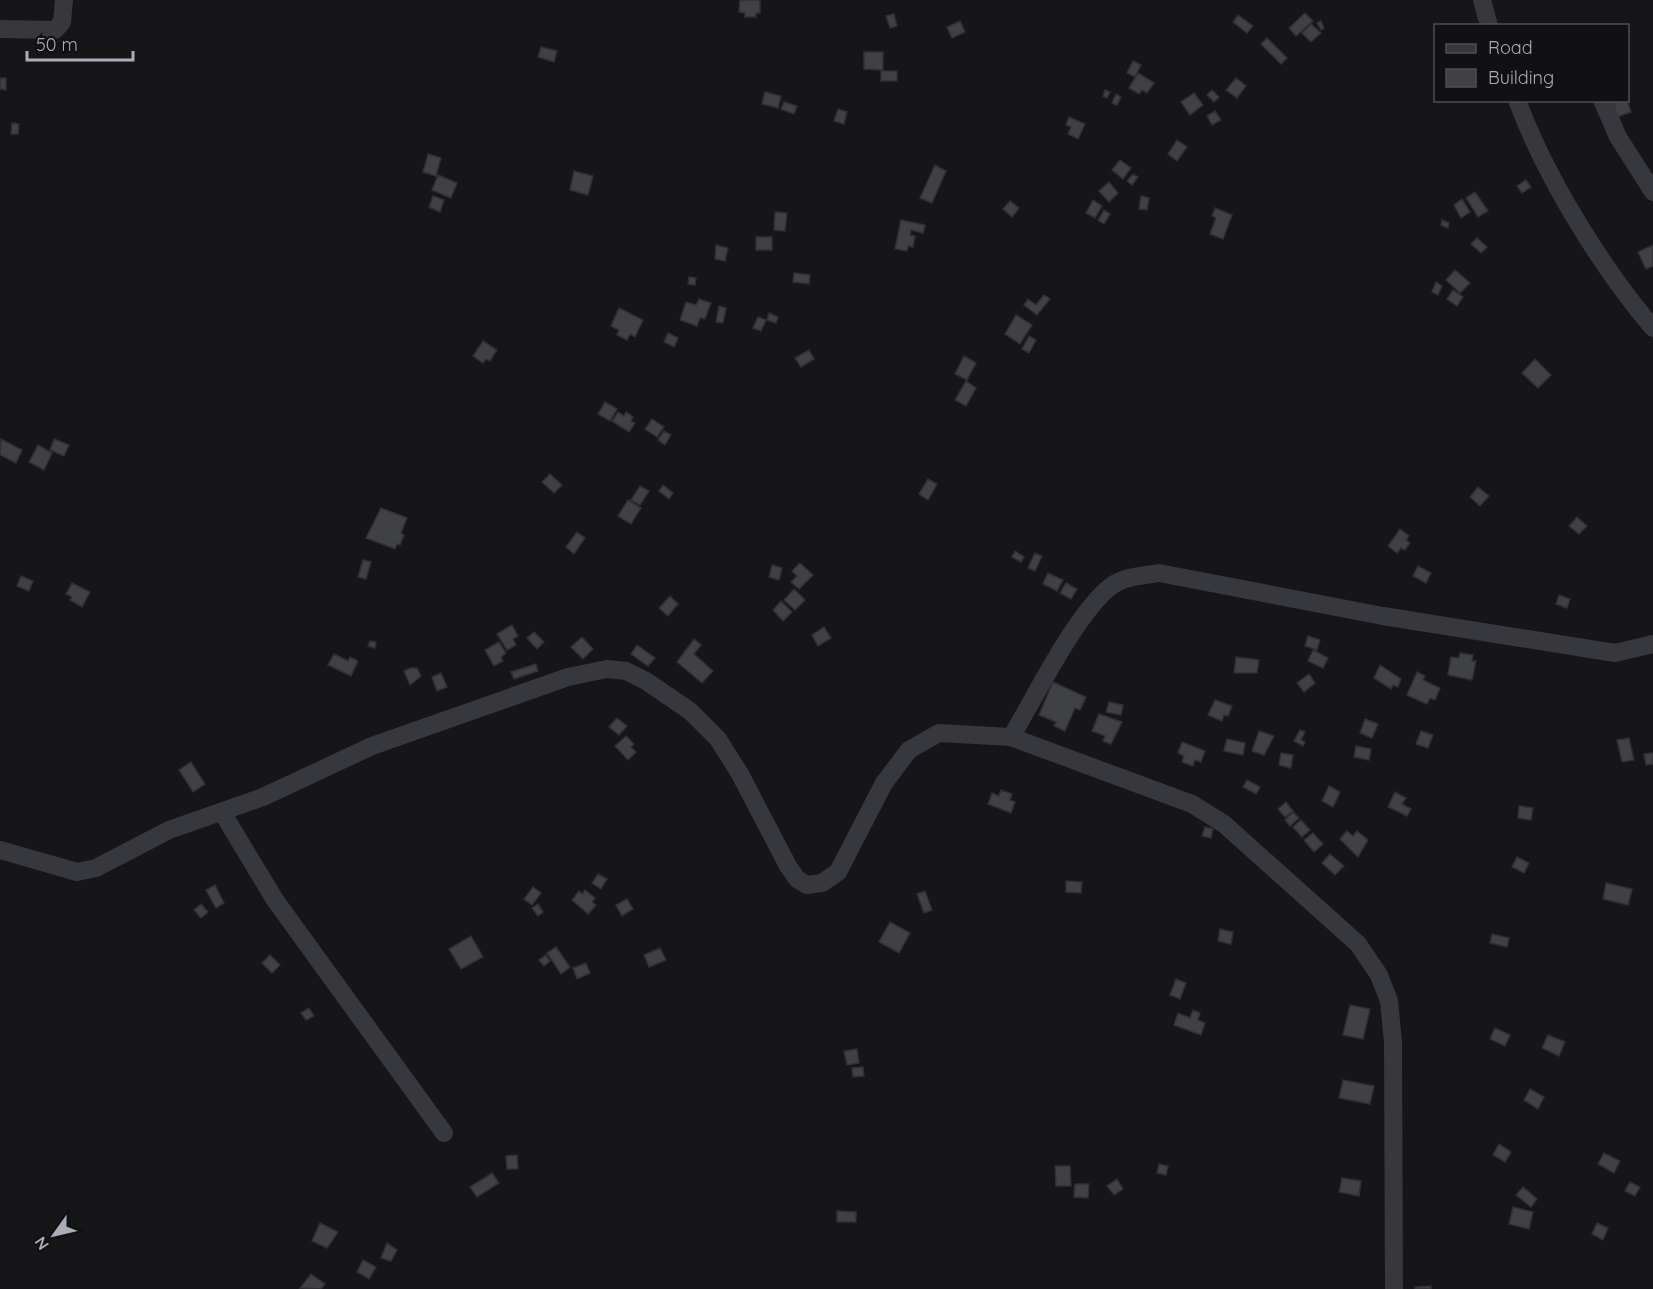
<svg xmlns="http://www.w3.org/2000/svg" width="1653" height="1289" font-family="Quicksand,sans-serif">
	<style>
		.building { fill: #404145; stroke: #303034; stroke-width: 1.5 }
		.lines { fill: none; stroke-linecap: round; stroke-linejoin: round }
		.minor { stroke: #37383d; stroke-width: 18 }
	</style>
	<rect width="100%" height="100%" fill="#161618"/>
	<path class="building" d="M 740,0 L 760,0 L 760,13 L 756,13 L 756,17 L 745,17 L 745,13 L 739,12 Z
		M 1305,13 L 1313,21 L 1296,36 L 1289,28 Z
		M 894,14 L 897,26 L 890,28 L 886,16 Z
		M 1238,15 L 1253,26 L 1247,33 L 1233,22 Z
		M 960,21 L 965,32 L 952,38 L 947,27 Z
		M 1321,21 L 1324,28 L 1321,30 L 1317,23 Z
		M 1311,24 L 1321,33 L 1311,42 L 1302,33 Z
		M 1267,38 L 1287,58 L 1281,64 L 1261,44 Z
		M 541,47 L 557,51 L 554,62 L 538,57 Z
		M 864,52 L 883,52 L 883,70 L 864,69 Z
		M 1133,61 L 1141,65 L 1135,77 L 1127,73 Z
		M 881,71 L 897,71 L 897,81 L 881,81 Z
		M 1138,73 L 1154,83 L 1147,93 L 1142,90 L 1139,94 L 1129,88 Z
		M 0,78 L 6,78 L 6,90 L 0,89 Z
		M 1236,78 L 1246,86 L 1237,98 L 1226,90 Z
		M 1105,90 L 1110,92 L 1107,98 L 1103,96 Z
		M 1212,90 L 1219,97 L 1214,102 L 1207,95 Z
		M 765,92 L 781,96 L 778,108 L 762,104 Z
		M 1194,93 L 1203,105 L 1190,115 L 1181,102 Z
		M 1116,94 L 1121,97 L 1117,105 L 1112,103 Z
		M 1627,100 L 1631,112 L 1612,119 L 1609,109 L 1615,106 L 1613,102 Z
		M 784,102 L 797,106 L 794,114 L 781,109 Z
		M 838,109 L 847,112 L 844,124 L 834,121 Z
		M 1215,111 L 1221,120 L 1212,125 L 1207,116 Z
		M 1069,117 L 1085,124 L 1078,139 L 1068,134 L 1071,127 L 1066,125 Z
		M 12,123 L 19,124 L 18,134 L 11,134 Z
		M 1177,140 L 1187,147 L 1177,161 L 1168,154 Z
		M 428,154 L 441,158 L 436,176 L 423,172 Z
		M 1120,160 L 1131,168 L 1123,179 L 1112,170 Z
		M 935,165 L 946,171 L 932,203 L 920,198 Z
		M 574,171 L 593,176 L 588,195 L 570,190 Z
		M 1133,174 L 1138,177 L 1132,185 L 1127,181 Z
		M 438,175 L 457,183 L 451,198 L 432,190 Z
		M 1526,180 L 1531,187 L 1522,193 L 1517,186 Z
		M 1109,182 L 1118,193 L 1109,202 L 1099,191 Z
		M 1475,192 L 1488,211 L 1478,217 L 1466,198 Z
		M 433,196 L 444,200 L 440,212 L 429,207 Z
		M 1141,196 L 1149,198 L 1147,210 L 1139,209 Z
		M 1462,199 L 1470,212 L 1461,218 L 1454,205 Z
		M 1093,200 L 1102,206 L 1095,218 L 1086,213 Z
		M 1010,201 L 1019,208 L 1012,217 L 1003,209 Z
		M 1215,208 L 1232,215 L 1223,239 L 1210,234 L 1216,218 L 1212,216 Z
		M 1104,210 L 1110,214 L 1104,224 L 1098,220 Z
		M 775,212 L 787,213 L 785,231 L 774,230 Z
		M 901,220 L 925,225 L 923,233 L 911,230 L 910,235 L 915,236 L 913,247 L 908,246 L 907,251 L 895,249 Z
		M 1442,220 L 1449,223 L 1448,228 L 1441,225 Z
		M 756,237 L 772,237 L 772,250 L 756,250 Z
		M 1477,238 L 1487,247 L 1481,253 L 1471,244 Z
		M 716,245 L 728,248 L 725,261 L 715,259 Z
		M 1653,245 L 1653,266 L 1646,269 L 1638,252 Z
		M 1455,270 L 1470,283 L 1460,293 L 1446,280 Z
		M 794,273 L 810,275 L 809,284 L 793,282 Z
		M 689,277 L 696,278 L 695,285 L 688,284 Z
		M 1436,282 L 1442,286 L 1438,295 L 1432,292 Z
		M 1453,290 L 1463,297 L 1457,306 L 1447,299 Z
		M 1044,295 L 1050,299 L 1037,315 L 1024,305 L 1028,299 L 1036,305 Z
		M 699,299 L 711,303 L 705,319 L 700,318 L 697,326 L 680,320 L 686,302 L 696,305 Z
		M 719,306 L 726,308 L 723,323 L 716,322 Z
		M 619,308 L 643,320 L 635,337 L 630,334 L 627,340 L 617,335 L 619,330 L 611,326 Z
		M 769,313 L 778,317 L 776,323 L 767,320 Z
		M 1016,315 L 1032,325 L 1020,344 L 1005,334 Z
		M 758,317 L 766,320 L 761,331 L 753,328 Z
		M 668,333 L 678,338 L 674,347 L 664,342 Z
		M 1029,336 L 1036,340 L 1029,353 L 1022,349 Z
		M 483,341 L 497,350 L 490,361 L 486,359 L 483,363 L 473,356 Z
		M 809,350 L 814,359 L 801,367 L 795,358 Z
		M 964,356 L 976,363 L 967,380 L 955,374 Z
		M 1535,359 L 1551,375 L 1538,388 L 1522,373 Z
		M 966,381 L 976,388 L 966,406 L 955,400 Z
		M 605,402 L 617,409 L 610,421 L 598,414 Z
		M 618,412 L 624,416 L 626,412 L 633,417 L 631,421 L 635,423 L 629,432 L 612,421 Z
		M 652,419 L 664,427 L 657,437 L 645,429 Z
		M 664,431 L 671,435 L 665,445 L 658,440 Z
		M 1,439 L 22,450 L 16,463 L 0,455 Z
		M 54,439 L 69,445 L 64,456 L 50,450 Z
		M 38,445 L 52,453 L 44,470 L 29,462 Z
		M 550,474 L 562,485 L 554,493 L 542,482 Z
		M 928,479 L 937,484 L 928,500 L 919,494 Z
		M 663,485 L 673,493 L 669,499 L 659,491 Z
		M 640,486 L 649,491 L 640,505 L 631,500 Z
		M 1478,487 L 1489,496 L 1480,506 L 1470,497 Z
		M 628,500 L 641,508 L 631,524 L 618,516 Z
		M 381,508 L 407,518 L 401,533 L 404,535 L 400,545 L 397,544 L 395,549 L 366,538 Z
		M 1577,517 L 1587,526 L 1579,534 L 1569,526 Z
		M 1400,529 L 1409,536 L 1406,540 L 1410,543 L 1405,550 L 1401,548 L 1397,553 L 1388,546 Z
		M 577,532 L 585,538 L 574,554 L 566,547 Z
		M 1015,551 L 1024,557 L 1021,562 L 1012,557 Z
		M 1035,553 L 1042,556 L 1035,571 L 1028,568 Z
		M 363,560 L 371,562 L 366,579 L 358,577 Z
		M 800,563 L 813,575 L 799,589 L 791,582 L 797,576 L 792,571 Z
		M 772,565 L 782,568 L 779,580 L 769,577 Z
		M 1418,566 L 1431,573 L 1426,583 L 1413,576 Z
		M 1048,573 L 1063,580 L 1057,591 L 1043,584 Z
		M 21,576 L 33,581 L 29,591 L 17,586 Z
		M 72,583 L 90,592 L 82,607 L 70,600 L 72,597 L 66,594 Z
		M 1066,583 L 1077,589 L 1071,599 L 1060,593 Z
		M 794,589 L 805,600 L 795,610 L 784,600 Z
		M 1559,595 L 1570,599 L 1567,608 L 1556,604 Z
		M 670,596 L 678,604 L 668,616 L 659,608 Z
		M 781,601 L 792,612 L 783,621 L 773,610 Z
		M 512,625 L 518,636 L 513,639 L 516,645 L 507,650 L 497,634 Z
		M 824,627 L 831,638 L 818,646 L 812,635 Z
		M 534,632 L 544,642 L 537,649 L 527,638 Z
		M 1308,636 L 1320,640 L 1317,650 L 1305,646 Z
		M 582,637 L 593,649 L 583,659 L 571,647 Z
		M 694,639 L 701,645 L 694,654 L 713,671 L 702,683 L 677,662 Z
		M 370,641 L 376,642 L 375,648 L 368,646 Z
		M 499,642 L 506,653 L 501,657 L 503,661 L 494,666 L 485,650 Z
		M 637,645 L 655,658 L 648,666 L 631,654 Z
		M 1313,650 L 1328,658 L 1323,668 L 1308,661 Z
		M 1460,653 L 1473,655 L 1472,661 L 1476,661 L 1472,680 L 1448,675 L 1451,657 L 1459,658 Z
		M 334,654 L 348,661 L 350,657 L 358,661 L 351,676 L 328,665 Z
		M 1236,657 L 1259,660 L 1257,673 L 1234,673 Z
		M 536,664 L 538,671 L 514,679 L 511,672 Z
		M 1380,665 L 1401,679 L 1398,687 L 1393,685 L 1391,689 L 1374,678 Z
		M 411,668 L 417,668 L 421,676 L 410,685 L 404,671 Z
		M 1417,672 L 1425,676 L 1423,680 L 1440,688 L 1435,700 L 1430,698 L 1427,704 L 1407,695 Z
		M 441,673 L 447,687 L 437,691 L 432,677 Z
		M 1309,674 L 1315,683 L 1304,692 L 1297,683 Z
		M 1053,682 L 1086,697 L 1080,710 L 1075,708 L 1065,731 L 1054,726 L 1056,722 L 1039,715 Z
		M 1215,700 L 1232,706 L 1228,716 L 1224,715 L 1222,721 L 1208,715 Z
		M 1109,702 L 1123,705 L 1121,715 L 1106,712 Z
		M 1099,714 L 1122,722 L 1111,744 L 1103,741 L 1105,736 L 1092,731 Z
		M 617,718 L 627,726 L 619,735 L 609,727 Z
		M 1365,719 L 1378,724 L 1372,738 L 1360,733 Z
		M 1300,730 L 1305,732 L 1301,740 L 1305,742 L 1303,746 L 1294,741 Z
		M 1259,731 L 1274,736 L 1264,755 L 1252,751 Z
		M 1421,731 L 1433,735 L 1428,748 L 1416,744 Z
		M 626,736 L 634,744 L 631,747 L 636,752 L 628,760 L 615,746 Z
		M 1629,738 L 1634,760 L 1622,762 L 1617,740 Z
		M 1227,739 L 1245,743 L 1243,755 L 1224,751 Z
		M 1182,742 L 1205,751 L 1201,762 L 1195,760 L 1193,766 L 1182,762 L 1184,756 L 1178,753 Z
		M 1356,746 L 1371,749 L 1369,760 L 1354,757 Z
		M 1281,753 L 1293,755 L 1291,768 L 1279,765 Z
		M 1653,753 L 1653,764 L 1646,765 L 1644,754 Z
		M 191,762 L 205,784 L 193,792 L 179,770 Z
		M 1247,780 L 1260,787 L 1256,794 L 1243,787 Z
		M 1329,786 L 1340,792 L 1333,807 L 1322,801 Z
		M 1001,790 L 1012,794 L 1010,800 L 1015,802 L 1011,813 L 988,804 L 992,793 L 999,796 Z
		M 1395,792 L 1406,798 L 1402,804 L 1411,809 L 1407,816 L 1388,807 Z
		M 1286,802 L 1293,811 L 1285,817 L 1278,809 Z
		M 1519,806 L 1533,808 L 1531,820 L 1518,818 Z
		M 1293,812 L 1299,818 L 1290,826 L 1285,820 Z
		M 1301,820 L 1310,830 L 1302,837 L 1293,827 Z
		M 1205,827 L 1213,829 L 1211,838 L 1202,836 Z
		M 1347,831 L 1353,836 L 1357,831 L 1368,840 L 1358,857 L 1340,839 Z
		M 1313,833 L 1323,844 L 1314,852 L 1304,840 Z
		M 1330,854 L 1344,866 L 1335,875 L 1322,863 Z
		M 1517,857 L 1529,863 L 1524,873 L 1512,867 Z
		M 598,874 L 607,879 L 601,889 L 592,883 Z
		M 1066,881 L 1082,882 L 1081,893 L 1066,892 Z
		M 1606,883 L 1632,889 L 1628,905 L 1603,899 Z
		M 215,885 L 224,903 L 216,908 L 206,890 Z
		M 533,887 L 541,893 L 532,905 L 524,899 Z
		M 585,890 L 595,898 L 592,902 L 596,905 L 588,914 L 572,900 L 579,891 L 582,894 Z
		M 925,891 L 932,910 L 924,913 L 917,894 Z
		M 627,899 L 633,909 L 622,916 L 616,905 Z
		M 201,904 L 208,912 L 201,918 L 194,910 Z
		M 538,904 L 543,912 L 538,916 L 532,908 Z
		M 890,922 L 910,933 L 899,953 L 879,942 Z
		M 1220,929 L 1233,932 L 1231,944 L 1218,941 Z
		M 1492,934 L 1509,938 L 1507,947 L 1490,943 Z
		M 471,936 L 483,957 L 461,969 L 449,949 Z
		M 556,947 L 570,967 L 561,974 L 547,953 Z
		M 660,948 L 666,960 L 649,967 L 644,955 Z
		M 270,955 L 280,965 L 272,973 L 262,963 Z
		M 546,955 L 550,961 L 544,966 L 539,960 Z
		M 586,963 L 590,973 L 577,979 L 573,968 Z
		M 1176,979 L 1186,983 L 1180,999 L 1170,995 Z
		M 1350,1005 L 1370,1009 L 1363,1039 L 1343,1035 Z
		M 309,1008 L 314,1016 L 306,1020 L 301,1013 Z
		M 1193,1010 L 1200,1013 L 1198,1020 L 1205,1023 L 1201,1035 L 1174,1025 L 1178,1013 L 1190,1018 Z
		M 1495,1028 L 1510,1035 L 1505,1046 L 1490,1039 Z
		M 1548,1035 L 1565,1042 L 1559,1056 L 1542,1048 Z
		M 857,1049 L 859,1063 L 847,1065 L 844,1051 Z
		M 863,1067 L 864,1076 L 853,1077 L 852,1068 Z
		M 1343,1080 L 1374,1086 L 1370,1104 L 1339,1098 Z
		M 1530,1089 L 1544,1097 L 1538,1109 L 1524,1100 Z
		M 1499,1144 L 1511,1152 L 1505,1162 L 1493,1155 Z
		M 1604,1153 L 1620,1161 L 1614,1173 L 1598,1164 Z
		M 517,1155 L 518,1169 L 507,1169 L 506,1156 Z
		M 1159,1164 L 1168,1166 L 1166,1175 L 1157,1173 Z
		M 1055,1166 L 1070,1166 L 1071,1186 L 1056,1186 Z
		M 492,1173 L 499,1183 L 477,1197 L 470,1187 Z
		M 1342,1178 L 1361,1181 L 1359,1196 L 1339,1192 Z
		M 1117,1179 L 1123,1189 L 1114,1195 L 1107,1186 Z
		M 1630,1182 L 1640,1187 L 1635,1196 L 1625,1191 Z
		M 1075,1184 L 1089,1184 L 1088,1198 L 1074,1197 Z
		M 1523,1187 L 1537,1199 L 1531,1207 L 1516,1195 Z
		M 1513,1207 L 1533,1212 L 1529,1229 L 1509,1224 Z
		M 837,1211 L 856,1212 L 856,1222 L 837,1222 Z
		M 320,1223 L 338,1232 L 327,1248 L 312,1241 Z
		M 1597,1223 L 1608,1228 L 1603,1240 L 1592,1234 Z
		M 387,1243 L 397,1250 L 391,1261 L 381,1258 Z
		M 363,1260 L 376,1267 L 369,1279 L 357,1272 Z
		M 311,1274 L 325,1284 L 321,1289 L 300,1288 Z
		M 1431,1286 L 1431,1289 L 1415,1289 L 1415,1287 Z"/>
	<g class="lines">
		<path class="minor" d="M 1482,0 L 1489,26
			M 0,29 L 55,30 L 62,22 L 64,0
			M 1517,100 C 1545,176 1601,267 1653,328
			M 1602,100 L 1618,137 L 1653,192
			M 1011,737 C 1036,696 1075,615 1110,587 C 1124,576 1142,576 1159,573 L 1383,616 L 1615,653 L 1653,644
			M 222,812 L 275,900 L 444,1133
			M 0,850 L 77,872 L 96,868 L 169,830 L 263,797 L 372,746 L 568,677 L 607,669 L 626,671 L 646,681 L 690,711 L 718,739 L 740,774 L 788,866 L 797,879 L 807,885 L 822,883 L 838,872 L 884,783 L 909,750 L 939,733 L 1011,737 L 1192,804 L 1224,824 L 1358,944 L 1379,975 L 1389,1001 L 1393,1042 L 1394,1289"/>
	</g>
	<rect x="1434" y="24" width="195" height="78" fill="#111113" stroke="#4d4f55" stroke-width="1.5"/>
	<rect x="1446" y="44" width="30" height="9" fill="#37383d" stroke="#4d4f55" stroke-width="1.5"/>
	<text x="1488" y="54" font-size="18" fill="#a8adb8">Road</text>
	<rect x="1446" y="69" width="30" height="18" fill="#404145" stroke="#4d4f55" stroke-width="1.5"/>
	<text x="1488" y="84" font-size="18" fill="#a8adb8">Building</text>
	<g transform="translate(54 1235) rotate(236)" stroke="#111113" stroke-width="4.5" paint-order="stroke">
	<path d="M0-4.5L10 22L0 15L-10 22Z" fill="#a8adb8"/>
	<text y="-9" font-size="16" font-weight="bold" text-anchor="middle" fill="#a8adb8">N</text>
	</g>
	<path d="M27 51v9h106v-9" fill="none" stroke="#a8adb8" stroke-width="3"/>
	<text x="36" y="51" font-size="18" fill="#a8adb8" stroke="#111113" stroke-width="4.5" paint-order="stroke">50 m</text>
</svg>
